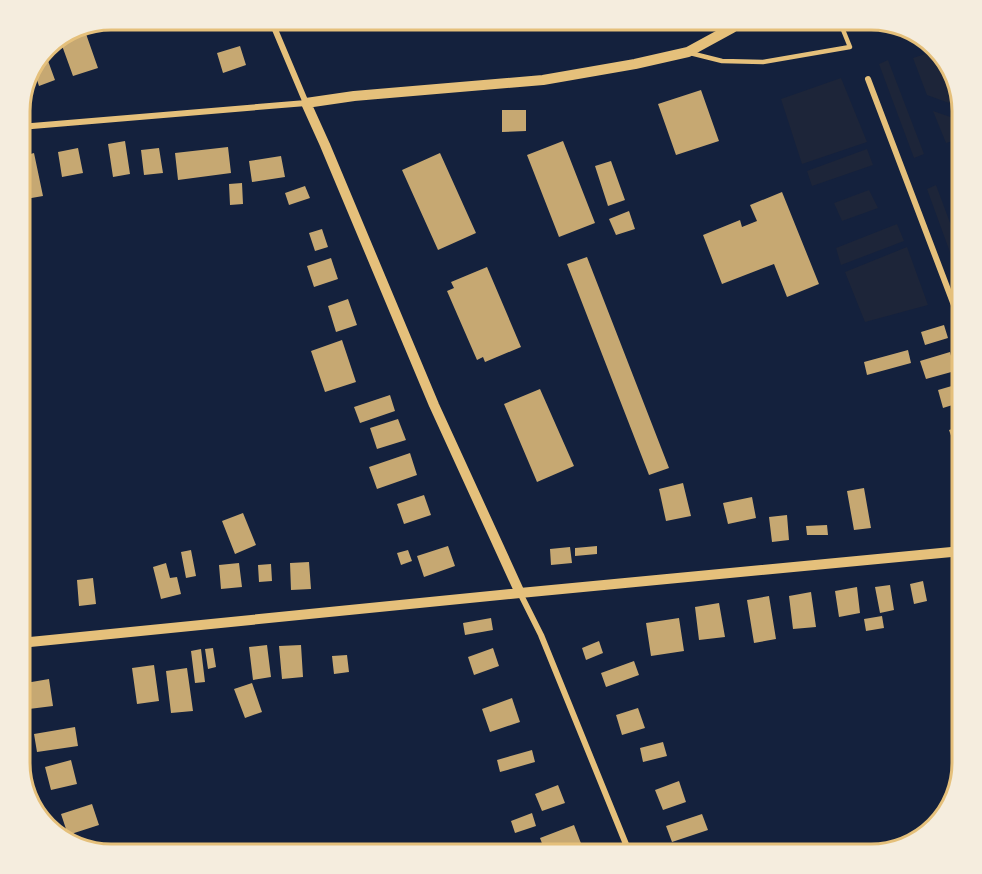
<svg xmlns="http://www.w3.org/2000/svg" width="982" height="874" font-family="Overpass,sans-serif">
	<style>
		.green { fill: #1d2539 }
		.building { fill: #c6a872 }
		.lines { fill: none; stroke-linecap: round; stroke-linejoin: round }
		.service { stroke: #e5c07b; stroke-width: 4.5 }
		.minor { stroke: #e5c07b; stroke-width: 6 }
		.tertiary { stroke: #e5c07b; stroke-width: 10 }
		.rim { fill: none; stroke: #e5c07b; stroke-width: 3 }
	</style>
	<rect width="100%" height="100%" fill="#14213d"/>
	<path class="green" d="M 937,50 L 960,107 L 927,95 L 913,58 Z
		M 888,60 L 924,154 L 914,158 L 879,64 Z
		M 841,78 L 867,142 L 802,164 L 781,99 Z
		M 933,111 L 962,121 L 962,138 L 946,143 Z
		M 867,149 L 873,165 L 812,186 L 807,171 Z
		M 936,185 L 962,255 L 962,263 L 955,266 L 927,189 Z
		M 869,190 L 878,208 L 842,221 L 834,203 Z
		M 897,224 L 904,241 L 841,265 L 836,248 Z
		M 907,247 L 928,305 L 865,322 L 845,272 Z"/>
	<path class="building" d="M 342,20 L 359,20 L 344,25 Z
		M 85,31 L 98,68 L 73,76 L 60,40 Z
		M 240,46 L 246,65 L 223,73 L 217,53 Z
		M 47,58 L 55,80 L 39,86 L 35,74 L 42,60 Z
		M 701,90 L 719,141 L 676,155 L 658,104 Z
		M 502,110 L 526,110 L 526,131 L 502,132 Z
		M 125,141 L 130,174 L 113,177 L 108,144 Z
		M 563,141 L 595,223 L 559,237 L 527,155 Z
		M 228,147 L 231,173 L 178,180 L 175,153 Z
		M 78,148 L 83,173 L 62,177 L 58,152 Z
		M 159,148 L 163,173 L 144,175 L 141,150 Z
		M 34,153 L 43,196 L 20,200 L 20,173 L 23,172 L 20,157 Z
		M 440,153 L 476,233 L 438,250 L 402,170 Z
		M 281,156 L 285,177 L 252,182 L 249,161 Z
		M 611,161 L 625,200 L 608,206 L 595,166 Z
		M 242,183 L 243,204 L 230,205 L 229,184 Z
		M 305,186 L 310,198 L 289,205 L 285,193 Z
		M 782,192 L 819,284 L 787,297 L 774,264 L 722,284 L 703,235 L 740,220 L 742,227 L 757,221 L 750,205 Z
		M 629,211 L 635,229 L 616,235 L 609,219 Z
		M 322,229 L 328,247 L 315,251 L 309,233 Z
		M 587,257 L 669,468 L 649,475 L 567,264 Z
		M 331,258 L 338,279 L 314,287 L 307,266 Z
		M 487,267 L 521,347 L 485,362 L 483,357 L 477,360 L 447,291 L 454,288 L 451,282 Z
		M 348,299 L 357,325 L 336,332 L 328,306 Z
		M 944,325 L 948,338 L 925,345 L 921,332 Z
		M 342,340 L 356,382 L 325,392 L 311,351 Z
		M 908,350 L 911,363 L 867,375 L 864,362 Z
		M 950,352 L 955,371 L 926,379 L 920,361 Z
		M 962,383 L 962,402 L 943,408 L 938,390 Z
		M 540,389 L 574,466 L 537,482 L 504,404 Z
		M 390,395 L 395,411 L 360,423 L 354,407 Z
		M 398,419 L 406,440 L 377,449 L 370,428 Z
		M 962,426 L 962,445 L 955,447 L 949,430 Z
		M 410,453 L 417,475 L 377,489 L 369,467 Z
		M 683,483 L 691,516 L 666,521 L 659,489 Z
		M 864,488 L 871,528 L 854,530 L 847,491 Z
		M 424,495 L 431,515 L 404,524 L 397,504 Z
		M 752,497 L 756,518 L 728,524 L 723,503 Z
		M 243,513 L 256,545 L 235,554 L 222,521 Z
		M 787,515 L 789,540 L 772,542 L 769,517 Z
		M 827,525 L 828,535 L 807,535 L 806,526 Z
		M 448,546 L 455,566 L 424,577 L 417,556 Z
		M 597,546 L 597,554 L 575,556 L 575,548 Z
		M 570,547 L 572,563 L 551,565 L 550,549 Z
		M 191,550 L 196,576 L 186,578 L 181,552 Z
		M 408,550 L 412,561 L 401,565 L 397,553 Z
		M 309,562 L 311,589 L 291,590 L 290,563 Z
		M 166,563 L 170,578 L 177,577 L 181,594 L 161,599 L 153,567 Z
		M 239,563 L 242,587 L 221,589 L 219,565 Z
		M 271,564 L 272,581 L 259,582 L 258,565 Z
		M 962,576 L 962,599 L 958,599 L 954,577 Z
		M 93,578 L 96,604 L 79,606 L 77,580 Z
		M 923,581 L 927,601 L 914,604 L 910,584 Z
		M 890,585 L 894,610 L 880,613 L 875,587 Z
		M 857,587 L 860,613 L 839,617 L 835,591 Z
		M 811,592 L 816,627 L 793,629 L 789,596 Z
		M 769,596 L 776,639 L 754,643 L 747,600 Z
		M 719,603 L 725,637 L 699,640 L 695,607 Z
		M 882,616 L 884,628 L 866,631 L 864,619 Z
		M 491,618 L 493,630 L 465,635 L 463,623 Z
		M 679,618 L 684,651 L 651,656 L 646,623 Z
		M 599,641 L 603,653 L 586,660 L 582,648 Z
		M 267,645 L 271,677 L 253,680 L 249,647 Z
		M 301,645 L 303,677 L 282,679 L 279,646 Z
		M 213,648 L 216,667 L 208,669 L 205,649 Z
		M 493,648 L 499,666 L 474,675 L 468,657 Z
		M 201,649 L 205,682 L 195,683 L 191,651 Z
		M 347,655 L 349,672 L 334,674 L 332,656 Z
		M 634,661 L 639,675 L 606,687 L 601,673 Z
		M 154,665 L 159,701 L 137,704 L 132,668 Z
		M 187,668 L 193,711 L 171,713 L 166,671 Z
		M 49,679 L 53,706 L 21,710 L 20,684 Z
		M 252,683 L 262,712 L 245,718 L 234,689 Z
		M 512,698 L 520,722 L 490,732 L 482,709 Z
		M 638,708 L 645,728 L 622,735 L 616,715 Z
		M 75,727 L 78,746 L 37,752 L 34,734 Z
		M 663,742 L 667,756 L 643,762 L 640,748 Z
		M 532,750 L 535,762 L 500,772 L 497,760 Z
		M 71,760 L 77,784 L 51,790 L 45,767 Z
		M 679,781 L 686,802 L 663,810 L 655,790 Z
		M 558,785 L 565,803 L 542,811 L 535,794 Z
		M 92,804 L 99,825 L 68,835 L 61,814 Z
		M 532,813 L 536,826 L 515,833 L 511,821 Z
		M 702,814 L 708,830 L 672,842 L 666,826 Z
		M 574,825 L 582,846 L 558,854 L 546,854 L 540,838 Z
		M 716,850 L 717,854 L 701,854 Z"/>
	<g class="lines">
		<path class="service" d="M 690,53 L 722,61 L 763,62 L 850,47 L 839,20"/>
		<path class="minor" d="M 868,79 L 955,308 L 962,324
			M 20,127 L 306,103 L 271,20
			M 520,593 L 541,635 L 630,854"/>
		<path class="tertiary" d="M 520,593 L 434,405 L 325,145 L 306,103 L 354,96 L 543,80 L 635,64 L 688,52 L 732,28 L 742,20
			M 20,643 L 520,593 L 962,551"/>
	</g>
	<path d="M0 0H982V874H0ZM111 30H871A81 81 0 0 1 952 111V763A81 81 0 0 1 871 844H111A81 81 0 0 1 30 763V111A81 81 0 0 1 111 30Z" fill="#f5edde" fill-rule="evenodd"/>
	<path class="rim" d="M111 30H871A81 81 0 0 1 952 111V763A81 81 0 0 1 871 844H111A81 81 0 0 1 30 763V111A81 81 0 0 1 111 30Z"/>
</svg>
